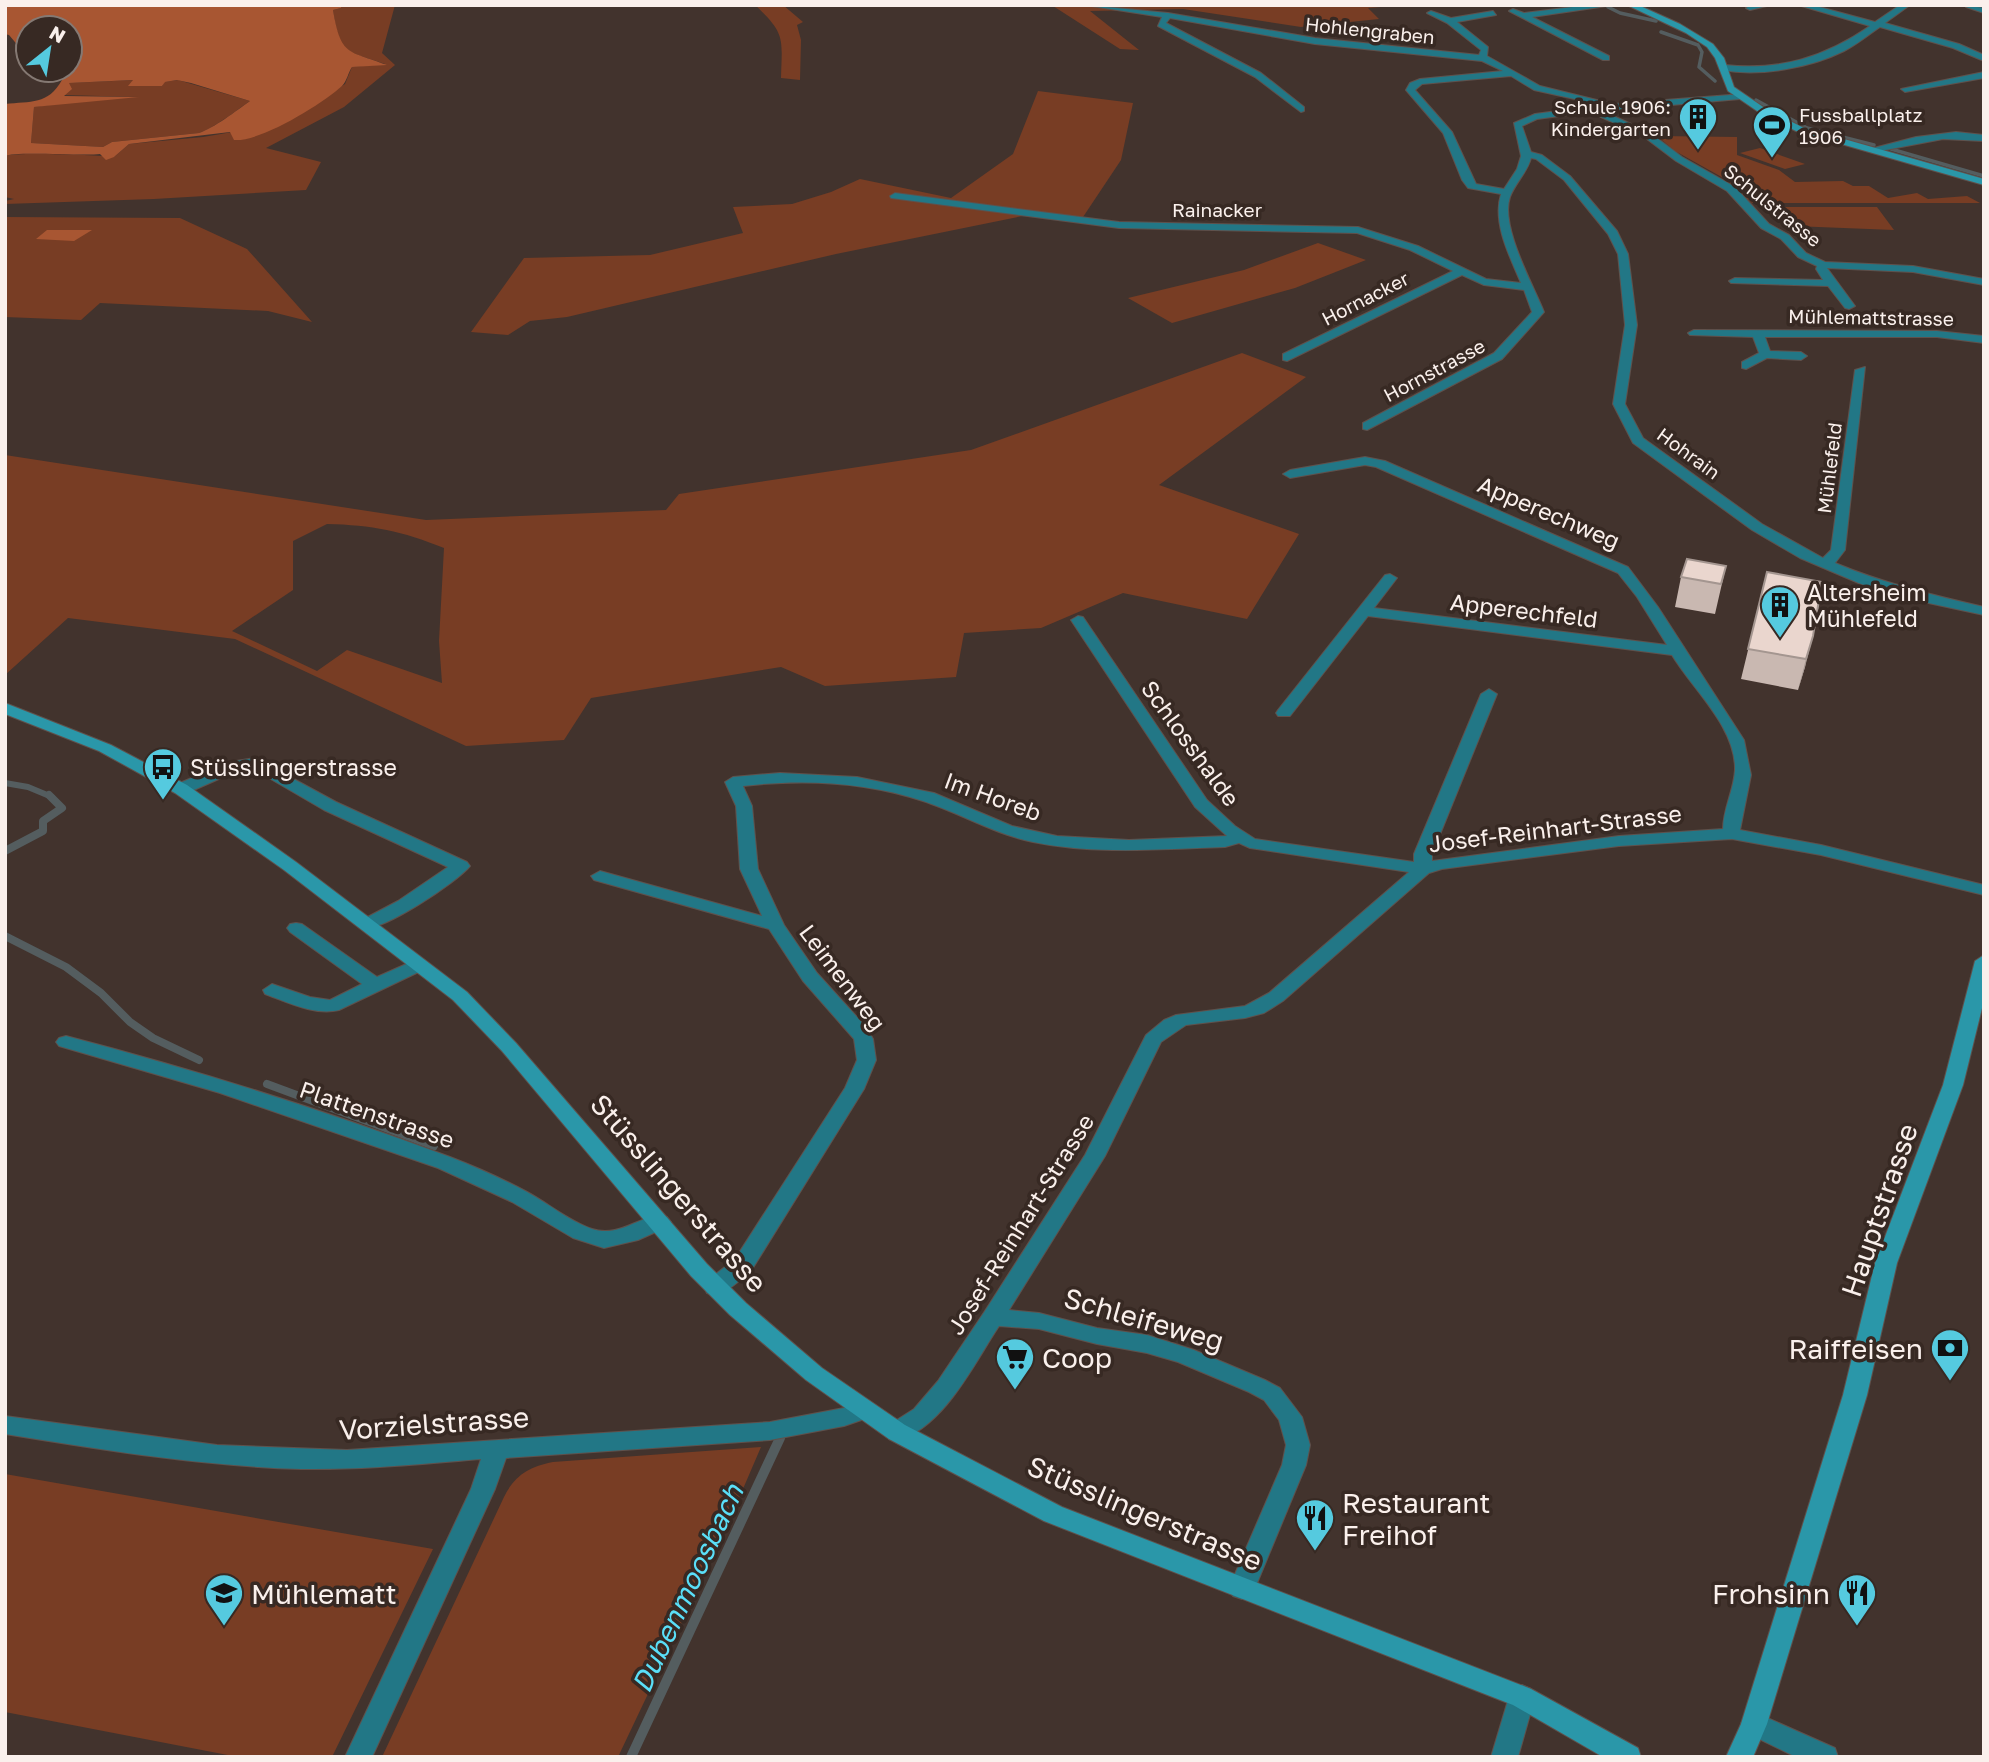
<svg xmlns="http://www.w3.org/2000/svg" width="1989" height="1762" font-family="'Golos Text',sans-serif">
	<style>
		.green { fill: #783d24; fill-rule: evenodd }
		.forest { fill: #a85632; fill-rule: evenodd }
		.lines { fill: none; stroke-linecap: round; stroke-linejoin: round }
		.stream-far3 { stroke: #545d5f; stroke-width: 3.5 }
		.stream-far2 { stroke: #545d5f; stroke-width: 6 }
		.stream-far1 { stroke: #545d5f; stroke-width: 8 }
		.stream { stroke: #545d5f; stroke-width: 10 }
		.street-casing { stroke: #5f514c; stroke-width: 2 }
		.secondary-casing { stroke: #5f514c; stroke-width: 2 }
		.street { fill: #227786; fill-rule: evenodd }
		.secondary { fill: #2a97a9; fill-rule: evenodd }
		.wall { fill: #c9b8b1 }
		.shaded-wall { fill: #a49690 }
		.building { fill: #ead6ce; stroke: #a49690; stroke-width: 2 }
		.labels { text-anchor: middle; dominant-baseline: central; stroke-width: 7; stroke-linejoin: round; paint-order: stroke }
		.far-street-label { font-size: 19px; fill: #faf0ec; stroke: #372923 }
		.far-poi-label { font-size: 19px; fill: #faf0ec; stroke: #372923; text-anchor: end }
		.street-label { font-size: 23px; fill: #faf0ec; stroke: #372923 }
		.poi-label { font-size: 23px; fill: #faf0ec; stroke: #372923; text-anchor: start }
		.near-street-label { font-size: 28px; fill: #faf0ec; stroke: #372923 }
		.near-poi-label { font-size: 28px; fill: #faf0ec; stroke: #372923; text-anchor: start }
		.near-water-label { font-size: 28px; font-style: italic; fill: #5adff8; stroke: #372923 }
	</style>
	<rect width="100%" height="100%" fill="#42332d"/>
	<path class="green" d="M 342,5 L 395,5 L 382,53 L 395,65 L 344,107 L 266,148 L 321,162 L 306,190 L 154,199 L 5,204 L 5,201 L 14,199 L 5,197 L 5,156 C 13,152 102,155 114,157 L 129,144 L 203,137 L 285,123 L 345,84 L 352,67 L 385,64 C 346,50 340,56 333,10 L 341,8 Z
		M 755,5 L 783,5 L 803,22 L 797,25 L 801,40 L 800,80 L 781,78 C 782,38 786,34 755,5 Z
		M 1015,5 L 1406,5 L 1368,8 L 1379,19 L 1301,27 L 1183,9 L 1090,11 L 1139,50 L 1120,49 L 1053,6 Z
		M 135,80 L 129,86 L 162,86 L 164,82 L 178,80 L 250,101 C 237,110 214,128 199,133 L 112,142 L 103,147 L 31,143 L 34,107 L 95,99 L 138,97 L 63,95 L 68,83 Z
		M 1038,91 L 1133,103 L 1121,160 L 1083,217 L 1037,213 L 836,254 L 567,317 L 530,321 L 508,335 L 471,332 L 524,258 L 650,255 L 743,233 L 733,207 L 792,204 L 831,192 L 860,179 L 951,198 L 1013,154 Z
		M 1657,136 L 1737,137 L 1737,155 L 1779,170 L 1795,182 L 1843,181 L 1853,186 L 1869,186 L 1888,198 L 1917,193 L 1928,199 L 1967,196 L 1980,203 L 1752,203 L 1727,180 L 1675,151 Z
		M 1760,148 L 1805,164 L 1785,169 L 1740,153 Z
		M 1783,207 L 1877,207 L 1894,230 L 1793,226 Z
		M 5,217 L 180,218 L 247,249 L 312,322 L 268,311 L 100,303 L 81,320 L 5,317 Z
		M 1318,243 L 1366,260 L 1295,288 L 1172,323 L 1128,298 L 1244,270 Z
		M 1242,353 L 1306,377 L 1159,485 L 1299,534 L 1247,619 L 1123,593 L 1041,628 L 964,633 L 956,677 L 825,686 L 781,667 L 591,698 L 564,740 L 466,746 L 235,639 L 68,618 L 5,675 L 5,455 L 426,520 L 666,510 L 679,494 L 971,450 ZM 327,524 C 372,525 402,531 444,548 L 439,641 L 442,683 L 347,650 L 317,671 L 232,631 L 293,590 L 293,541 Z
		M 761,1447 L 721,1540 L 618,1757 L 382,1757 L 504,1497 C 515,1475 529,1467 553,1462 Z
		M 5,1474 L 433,1549 L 332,1757 L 238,1757 L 5,1712 Z"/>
	<path class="forest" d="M 5,5 L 342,5 L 341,8 L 333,10 C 341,57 348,50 387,65 L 352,67 C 348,73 347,81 342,86 C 322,104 261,142 234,140 L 230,132 L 129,144 L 114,157 L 106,160 L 100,154 C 82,156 14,151 5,156 L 5,104 C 31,101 48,105 62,80 L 53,70 L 70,70 L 70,28 L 28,28 L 28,58 L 17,52 L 20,48 L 9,35 L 5,34 ZM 133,80 L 128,86 L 162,86 L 165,82 L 177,80 L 191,83 L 250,101 C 236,111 214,128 199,133 L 112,142 L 103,147 L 31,143 L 34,107 L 139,97 L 64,96 L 72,89 L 69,83 Z
		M 47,230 L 92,230 L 74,241 L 36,239 Z"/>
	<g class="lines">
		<path class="stream-far3" d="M 1608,7 L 1620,13 L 1656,21
			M 1661,32 L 1698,45 L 1702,52 L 1699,67 L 1715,81
			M 1756,100 L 1807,128 L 1874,145
			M 1891,149 L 1984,176"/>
		<path class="stream-far2" d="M 5,783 L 28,787 L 52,797"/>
		<path class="stream-far1" d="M 5,851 L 43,831 L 43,821 L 62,808 L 49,795
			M 5,936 L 66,967 L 101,993 L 130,1022 L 153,1038 L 199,1060
			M 267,1084 L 434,1146"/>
		<path class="stream" d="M 631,1757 L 780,1438"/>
		<g class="street-casing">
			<path id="street" d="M 1085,5 L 1168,13 L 1315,38 L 1479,55 L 1481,50 L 1447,23 L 1427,13 L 1431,11 L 1451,18 L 1493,11 L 1496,15 L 1457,22 L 1488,47 L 1487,56 L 1540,86 L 1613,104 L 1743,94 L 1745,96 L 1740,99 L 1602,111 L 1649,132 L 1682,157 L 1735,187 L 1769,224 L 1789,235 L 1806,253 L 1825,262 L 1913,266 L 1984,279 L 1984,285 L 1913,272 L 1827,268 L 1855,306 L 1849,309 L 1845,308 L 1828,286 L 1731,283 L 1729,281 L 1735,278 L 1823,280 L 1816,269 L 1817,266 L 1798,257 L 1781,239 L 1761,228 L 1727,191 L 1676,161 L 1643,136 L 1590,112 L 1537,119 L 1522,126 L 1531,152 L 1542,155 L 1570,176 L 1617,231 L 1628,254 L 1637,325 L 1625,404 L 1643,438 L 1762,524 L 1823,558 L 1831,550 L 1855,370 L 1865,367 L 1845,550 L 1835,563 C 1883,583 1932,595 1984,607 L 1984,615 L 1910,599 L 1861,584 L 1800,558 L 1752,530 L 1633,443 L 1613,404 L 1625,325 L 1618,254 L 1608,234 L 1564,180 L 1536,159 L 1531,158 C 1527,173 1515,183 1510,197 C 1500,227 1533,284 1544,312 L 1502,359 L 1367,430 L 1363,429 L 1363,423 L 1494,353 L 1532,312 L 1524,290 L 1484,285 L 1462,275 L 1287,361 L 1283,360 L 1283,354 L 1453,271 L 1410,250 L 1357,233 L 1119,228 L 891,198 L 890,196 L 895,193 L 1119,222 L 1358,227 L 1418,246 L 1486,279 L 1521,283 C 1510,257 1492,223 1501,194 L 1468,188 L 1462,180 L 1443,133 L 1406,90 L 1410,83 L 1420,79 L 1503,71 L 1482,61 L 1315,44 L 1170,18 L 1166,23 L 1261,73 L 1304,107 L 1304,111 L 1301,112 L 1255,77 L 1158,26 L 1162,17 ZM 1511,76 L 1534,90 L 1602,105 L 1535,114 L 1514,123 L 1521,156 L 1517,169 L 1504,189 L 1476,184 L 1452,132 L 1415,90 L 1422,84 Z
				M 1589,5 L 1614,5 L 1532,17 L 1609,56 L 1609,60 L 1603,60 L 1509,11 L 1513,9 L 1524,13 Z
				M 1752,5 L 1771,5 L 1750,10 L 1746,8 Z
				M 1798,5 L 1812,5 L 1875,22 L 1900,5 L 1910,5 L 1885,23 L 1959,44 L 1984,55 L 1984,61 L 1953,48 L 1880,27 C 1868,35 1856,45 1844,51 C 1810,68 1759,77 1722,70 L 1725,65 C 1780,71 1825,57 1870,26 Z
				M 1965,5 L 1984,8 L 1984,13 L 1966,7 Z
				M 1984,72 L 1984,78 L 1905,92 L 1901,89 Z
				M 1956,132 L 1984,135 L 1984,141 L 1943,139 L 1875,152 L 1870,149 L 1916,137 Z
				M 1694,330 L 1937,331 L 1984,336 L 1984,343 L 1937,337 L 1765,337 L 1770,351 L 1801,352 L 1807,356 L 1801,360 L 1767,358 L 1746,369 L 1742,368 L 1742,362 L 1759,353 L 1753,337 L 1690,335 L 1688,333 Z
				M 1365,457 L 1385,461 L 1628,567 L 1658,607 L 1744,740 L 1751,775 L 1740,830 L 1821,845 L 1984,885 L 1984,895 L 1821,855 L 1732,839 L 1619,846 L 1442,869 L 1429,873 L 1283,1001 L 1264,1013 L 1245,1018 L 1186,1025 L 1161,1042 L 1105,1156 L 1009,1310 L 1039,1313 L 1097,1328 L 1147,1335 L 1194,1350 L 1265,1380 L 1280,1388 L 1302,1417 L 1310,1445 L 1306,1465 L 1255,1588 L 1251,1596 L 1242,1599 L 1233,1596 L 1229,1588 L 1282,1465 L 1286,1445 L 1279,1420 L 1264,1400 L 1249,1392 L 1178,1362 L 1147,1353 L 1097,1344 L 1039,1329 L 999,1326 C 973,1365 945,1426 897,1441 L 889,1439 L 885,1432 L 889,1425 L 914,1409 L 938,1381 L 985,1311 L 1085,1155 L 1146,1035 L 1164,1020 L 1176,1015 L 1245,1006 L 1269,993 L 1409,872 L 1250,848 L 1239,843 L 1225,847 C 1161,849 1096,855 1033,842 C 994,834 960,813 923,801 C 866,782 802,779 743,786 L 752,806 L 758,869 L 784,925 L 817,973 L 866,1027 L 873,1039 L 876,1060 L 864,1089 L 751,1271 C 738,1281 724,1298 707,1293 L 704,1287 L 707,1281 L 735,1259 L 845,1088 L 857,1060 L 854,1039 L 803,981 L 769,929 L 594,880 L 591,876 L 600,871 L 762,916 L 740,869 L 736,806 L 725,782 L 733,777 L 780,773 L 857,777 L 934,793 L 1012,826 L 1057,836 L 1129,840 L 1227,836 L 1195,807 L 1071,620 L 1078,616 L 1083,617 L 1207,800 L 1235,826 L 1255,839 L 1414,862 L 1414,854 L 1481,694 L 1489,689 L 1497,694 L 1432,854 L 1432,861 L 1619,836 L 1723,829 C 1723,809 1734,790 1735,770 C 1736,727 1693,690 1672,655 L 1368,616 L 1290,716 L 1278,716 L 1276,713 L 1278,710 L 1385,575 L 1390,574 L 1397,578 L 1374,608 L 1667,645 L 1637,597 L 1618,573 L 1376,467 L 1365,465 L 1290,478 L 1283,474 L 1290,470 Z
				M 255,758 L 336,802 L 467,862 L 470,866 C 457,882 381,933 362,928 L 359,924 L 362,920 L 398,901 L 448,867 L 324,810 L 252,768 L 239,770 L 187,793 L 181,794 L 173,789 L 175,785 L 230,762 Z
				M 296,923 L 302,924 L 377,977 L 420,958 L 429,964 L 427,968 L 339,1010 C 315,1016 287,1002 265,994 L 263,990 L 272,984 L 310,997 L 330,1000 L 362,984 L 290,932 L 287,928 L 290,924 Z
				M 66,1036 C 196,1070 324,1110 450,1157 C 476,1167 503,1179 527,1192 C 549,1204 569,1221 592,1229 C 622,1239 644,1210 667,1217 L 671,1222 L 667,1227 L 638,1240 L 604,1248 L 573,1238 L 512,1202 L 438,1168 L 220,1093 L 59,1046 L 56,1042 L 59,1038 Z
				M 865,1401 L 873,1404 L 877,1410 L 873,1416 L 844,1426 L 770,1440 L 506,1458 L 495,1489 L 372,1757 L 345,1757 L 471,1489 L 481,1459 C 421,1464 361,1470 301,1469 C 201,1466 103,1450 5,1434 L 5,1416 L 217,1445 L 347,1450 L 770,1422 L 844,1408 Z
				M 1522,1685 L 1531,1689 L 1535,1697 L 1518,1757 L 1491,1757 L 1509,1697 L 1513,1689 Z
				M 1754,1712 L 1835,1748 L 1838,1757 L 1796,1757 L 1745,1732 L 1741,1724 L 1745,1716 Z"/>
		</g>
		<g class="secondary-casing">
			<path id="secondary" d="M 1627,5 L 1638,5 L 1680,24 L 1713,44 L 1724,58 L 1734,87 L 1766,109 L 1802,127 L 1984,179 L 1984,185 L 1796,131 L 1760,113 L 1728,91 L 1715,58 L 1707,47 L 1686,33 Z
				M 5,703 L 111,745 L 187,785 L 296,862 L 467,992 L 516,1043 L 707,1264 L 746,1303 L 822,1368 L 905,1425 L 1062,1507 L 1531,1689 L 1638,1748 L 1641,1757 L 1603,1757 L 1513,1705 L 1044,1521 L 889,1439 L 806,1380 L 730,1315 L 691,1276 L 502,1051 L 453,1000 L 284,870 L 175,793 L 99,751 L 5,714 Z
				M 1984,955 L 1984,1000 L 1963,1085 L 1897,1263 L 1867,1395 L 1767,1724 L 1753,1757 L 1726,1757 L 1741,1724 L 1843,1395 L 1875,1263 L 1943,1085 L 1975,961 Z"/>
		</g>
		<use href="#street" class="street"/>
		<use href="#secondary" class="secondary"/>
	</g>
	<path class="wall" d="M 1726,566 L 1715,614 L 1675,607 L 1681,577 Z
		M 1767,572 L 1822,582 L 1805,667 L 1798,690 L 1741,679 Z"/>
	<path class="shaded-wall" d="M 1813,636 L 1805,667 L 1798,690 L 1806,659 Z"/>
	<path class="building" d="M 1687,559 L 1726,566 L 1721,584 L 1681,577 Z
		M 1767,572 L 1822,582 L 1813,636 L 1806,659 L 1748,649 Z"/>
	<defs>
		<g id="building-pin" transform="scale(2.0125)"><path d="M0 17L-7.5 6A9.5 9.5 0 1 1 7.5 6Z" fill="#55cadf" stroke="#372923"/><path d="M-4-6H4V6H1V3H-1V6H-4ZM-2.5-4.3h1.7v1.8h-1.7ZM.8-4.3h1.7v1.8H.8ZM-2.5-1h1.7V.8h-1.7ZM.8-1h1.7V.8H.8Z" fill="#111"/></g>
		<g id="stadium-pin" transform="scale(2.0125)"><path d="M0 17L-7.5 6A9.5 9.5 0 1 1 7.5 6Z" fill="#55cadf" stroke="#372923"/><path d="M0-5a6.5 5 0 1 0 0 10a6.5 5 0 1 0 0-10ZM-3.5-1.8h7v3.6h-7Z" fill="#111"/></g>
		<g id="bus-pin" transform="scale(2.0125)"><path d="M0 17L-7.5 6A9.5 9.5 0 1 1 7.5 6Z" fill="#55cadf" stroke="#372923"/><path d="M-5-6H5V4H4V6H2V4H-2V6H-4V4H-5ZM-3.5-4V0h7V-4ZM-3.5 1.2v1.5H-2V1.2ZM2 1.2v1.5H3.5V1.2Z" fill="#111"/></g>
		<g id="bank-pin" transform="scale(2.0125)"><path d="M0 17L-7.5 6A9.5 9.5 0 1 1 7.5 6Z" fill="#55cadf" stroke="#372923"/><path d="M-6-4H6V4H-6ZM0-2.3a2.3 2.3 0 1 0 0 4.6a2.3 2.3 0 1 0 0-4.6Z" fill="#111"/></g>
		<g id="supermarket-pin" transform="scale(2.0125)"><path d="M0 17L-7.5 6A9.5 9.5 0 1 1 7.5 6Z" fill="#55cadf" stroke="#372923"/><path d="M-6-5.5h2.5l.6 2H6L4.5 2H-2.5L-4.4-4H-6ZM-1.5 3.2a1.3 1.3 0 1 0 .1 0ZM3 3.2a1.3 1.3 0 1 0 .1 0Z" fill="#111"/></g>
		<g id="restaurant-pin" transform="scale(2.0125)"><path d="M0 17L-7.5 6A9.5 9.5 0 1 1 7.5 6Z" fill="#55cadf" stroke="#372923"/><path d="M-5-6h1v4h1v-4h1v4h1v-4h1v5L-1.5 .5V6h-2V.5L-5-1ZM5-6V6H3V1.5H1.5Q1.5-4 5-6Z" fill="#111"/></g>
		<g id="school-pin" transform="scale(2.0125)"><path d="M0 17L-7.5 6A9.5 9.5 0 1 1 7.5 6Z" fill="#55cadf" stroke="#372923"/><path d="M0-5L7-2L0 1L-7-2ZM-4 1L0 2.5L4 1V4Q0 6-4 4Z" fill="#111"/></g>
	</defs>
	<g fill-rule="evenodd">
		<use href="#building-pin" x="1698" y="117"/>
		<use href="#stadium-pin" x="1772" y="125"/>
		<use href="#building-pin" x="1780" y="605"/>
		<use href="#bus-pin" x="163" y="767"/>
		<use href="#bank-pin" x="1950" y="1348"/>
		<use href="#supermarket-pin" x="1015" y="1357"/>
		<use href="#restaurant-pin" x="1315" y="1518"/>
		<use href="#school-pin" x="224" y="1593"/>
		<use href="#restaurant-pin" x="1857" y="1593"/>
	</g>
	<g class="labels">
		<g class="far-street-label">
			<text transform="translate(1370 30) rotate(6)">Hohlengraben</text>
			<text transform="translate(1773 205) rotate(39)">Schulstrasse</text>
			<text x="1217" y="209">Rainacker</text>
			<text transform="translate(1365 298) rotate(-27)">Hornacker</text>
			<text transform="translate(1871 317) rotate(1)">Mühlemattstrasse</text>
			<text transform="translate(1434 370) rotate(-28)">Hornstrasse</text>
			<text transform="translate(1689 453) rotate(36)">Hohrain</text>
			<text transform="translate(1829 468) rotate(-83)">Mühlefeld</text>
		</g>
		<g class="far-poi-label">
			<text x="1671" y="106">Schule 1906:<tspan x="1671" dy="22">Kindergarten</tspan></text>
			<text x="1799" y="114" text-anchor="start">Fussballplatz<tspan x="1799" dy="22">1906</tspan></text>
		</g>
		<g class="street-label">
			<text transform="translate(1549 512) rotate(23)">Apperechweg</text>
			<text transform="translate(1524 610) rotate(7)">Apperechfeld</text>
			<text transform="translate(1191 743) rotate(54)">Schlosshalde</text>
			<text transform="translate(993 796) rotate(20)">Im Horeb</text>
			<text transform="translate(1555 828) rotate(-7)">Josef-Reinhart-Strasse</text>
			<text transform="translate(843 977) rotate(53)">Leimenweg</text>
			<text transform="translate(377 1114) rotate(19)">Plattenstrasse</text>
			<text transform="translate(1020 1224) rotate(-58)">Josef-Reinhart-Strasse</text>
		</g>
		<g class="poi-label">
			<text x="1807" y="592">Altersheim<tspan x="1807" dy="26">Mühlefeld</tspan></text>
			<text x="190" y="767">Stüsslingerstrasse</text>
		</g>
		<g class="near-street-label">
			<text transform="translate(679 1193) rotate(49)">Stüsslingerstrasse</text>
			<text transform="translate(1879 1210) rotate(-71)">Hauptstrasse</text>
			<text transform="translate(1144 1319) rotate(16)">Schleifeweg</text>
			<text transform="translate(434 1423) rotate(-4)">Vorzielstrasse</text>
			<text transform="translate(1145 1513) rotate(23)">Stüsslingerstrasse</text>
		</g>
		<g class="near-poi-label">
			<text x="1923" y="1348" text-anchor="end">Raiffeisen</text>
			<text x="1042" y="1357">Coop</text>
			<text x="1342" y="1502">Restaurant<tspan x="1342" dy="32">Freihof</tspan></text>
			<text x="251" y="1593">Mühlematt</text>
			<text x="1830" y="1593" text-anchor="end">Frohsinn</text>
		</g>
		<g class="near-water-label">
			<text transform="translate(687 1588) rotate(-65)">Dubenmoosbach</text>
		</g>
	</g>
	<rect width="1989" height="1762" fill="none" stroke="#faf0ec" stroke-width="14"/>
	<g transform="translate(49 49) rotate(30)"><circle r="33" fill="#372923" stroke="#857973" stroke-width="2"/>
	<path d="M0-5L12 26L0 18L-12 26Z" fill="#55cadf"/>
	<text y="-10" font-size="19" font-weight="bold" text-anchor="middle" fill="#faf0ec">N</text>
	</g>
</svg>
